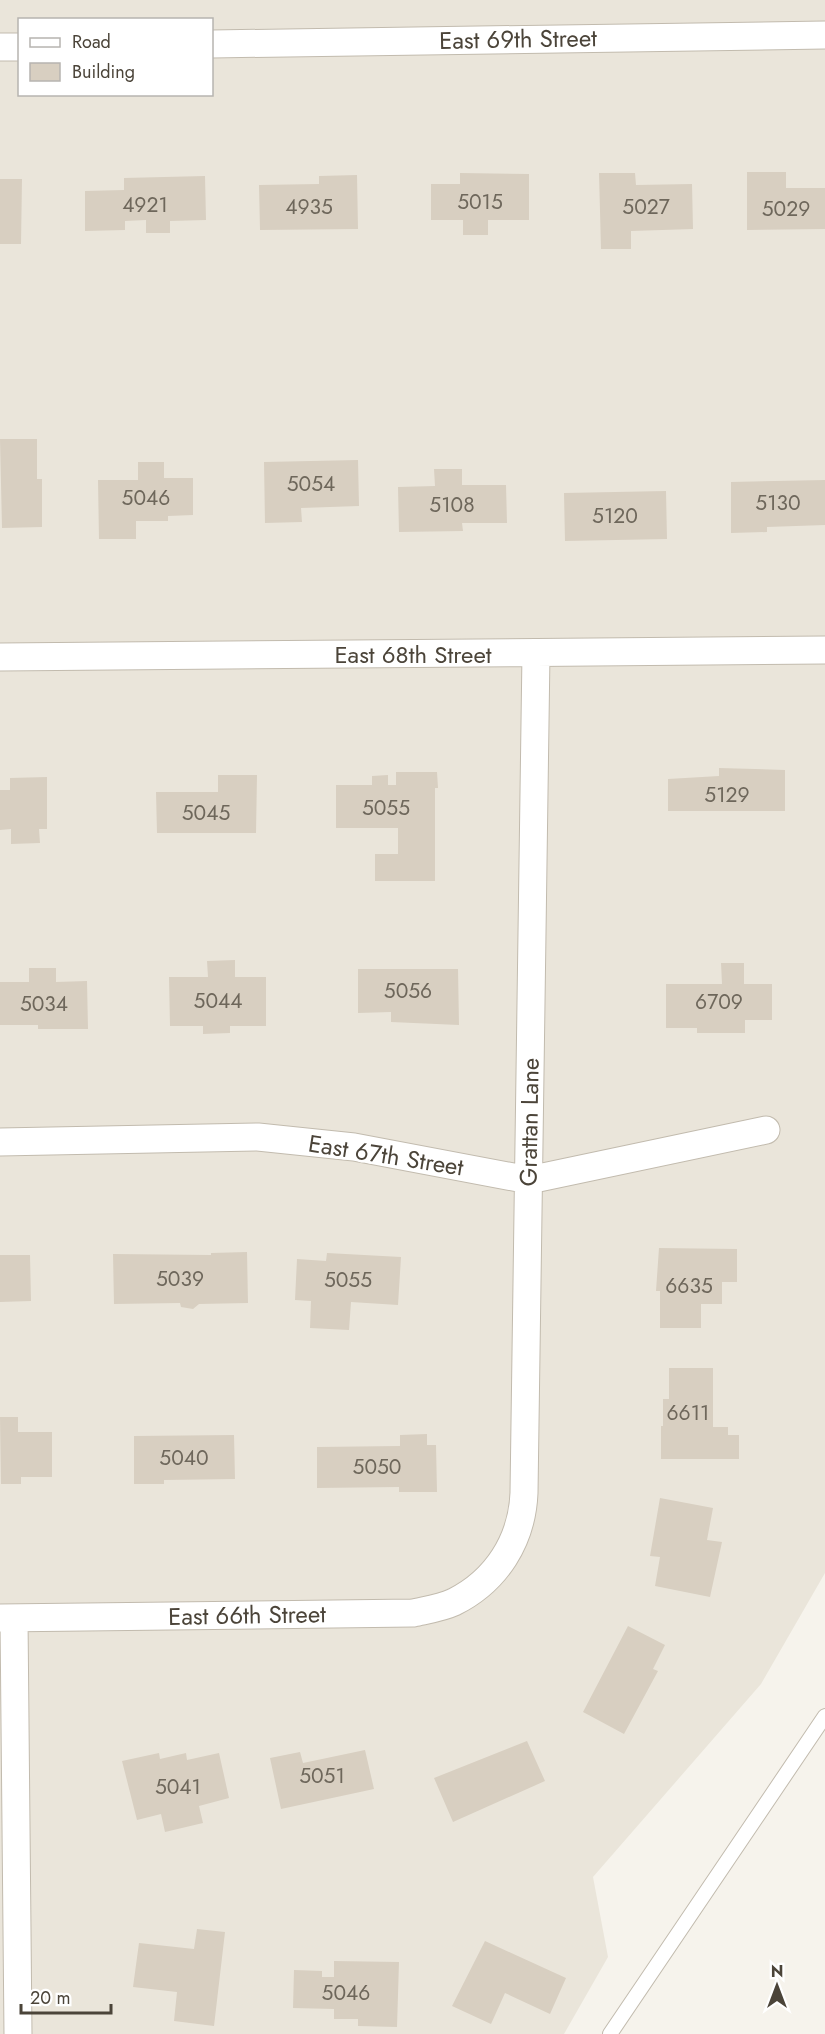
<svg xmlns="http://www.w3.org/2000/svg" width="825" height="2034" font-family="Jost,sans-serif">
	<style>
		.residential { fill: #eae5da; fill-rule: evenodd }
		.building { fill: #d8cfc1 }
		.lines { fill: none; stroke-linecap: round; stroke-linejoin: round }
		.lane-casing { stroke: #c2bbae; stroke-width: 16 }
		.street-casing { stroke: #c2bbae; stroke-width: 29 }
		.lane { stroke: #fff; stroke-width: 14 }
		.street { stroke: #fff; stroke-width: 27 }
		.labels { text-anchor: middle; dominant-baseline: central; stroke-width: 5; stroke-linejoin: round; paint-order: stroke }
		.number-label { font-size: 21px; fill: #6e675b }
		.street-label { font-size: 24px; fill: #4b4439; stroke: #fff }
	</style>
	<rect width="100%" height="100%" fill="#f6f3ec"/>
	<path class="residential" d="M 0,0 L 825,0 L 825,1573 L 761,1684 L 593,1877 L 608,1957 L 564,2034 L 0,2034 ZM 20,20 L 212,20 L 212,94 L 20,94 Z"/>
	<path class="building" d="M 747,172 L 786,172 L 786,188 L 825,188 L 825,229 L 747,230 Z
		M 460,173 L 529,174 L 529,220 L 488,220 L 488,235 L 463,235 L 463,220 L 431,220 L 431,184 L 460,184 Z
		M 599,173 L 635,173 L 636,185 L 692,184 L 693,229 L 631,231 L 631,249 L 601,249 Z
		M 357,175 L 358,229 L 260,230 L 259,185 L 319,184 L 319,176 Z
		M 205,176 L 206,220 L 170,221 L 170,233 L 146,233 L 146,220 L 125,221 L 125,230 L 85,231 L 85,191 L 124,190 L 124,178 Z
		M 0,179 L 22,179 L 21,244 L 0,244 Z
		M 0,439 L 37,439 L 37,479 L 42,479 L 42,527 L 2,528 Z
		M 358,460 L 359,506 L 301,508 L 302,522 L 265,523 L 264,462 Z
		M 138,462 L 164,462 L 164,478 L 193,478 L 193,515 L 168,516 L 168,521 L 136,521 L 136,539 L 99,539 L 98,480 L 138,480 Z
		M 434,469 L 462,469 L 462,485 L 506,485 L 507,523 L 462,523 L 463,531 L 399,532 L 398,487 L 435,486 Z
		M 825,480 L 825,525 L 767,527 L 767,532 L 731,533 L 731,482 Z
		M 666,491 L 667,539 L 565,541 L 564,493 Z
		M 719,768 L 785,770 L 785,811 L 668,811 L 668,779 L 719,776 Z
		M 396,772 L 437,772 L 438,788 L 435,788 L 435,881 L 375,881 L 375,854 L 398,854 L 398,828 L 336,828 L 336,785 L 372,785 L 372,776 L 388,775 L 388,785 L 396,785 Z
		M 218,775 L 257,775 L 256,833 L 157,833 L 156,792 L 218,792 Z
		M 47,777 L 47,829 L 39,829 L 40,843 L 11,844 L 11,829 L 0,830 L 0,790 L 10,790 L 10,778 Z
		M 235,960 L 235,977 L 266,977 L 266,1026 L 230,1026 L 230,1033 L 203,1034 L 203,1026 L 170,1026 L 169,977 L 208,977 L 207,961 Z
		M 721,963 L 744,963 L 744,984 L 772,984 L 772,1020 L 745,1020 L 745,1033 L 697,1033 L 697,1028 L 666,1028 L 666,984 L 722,984 Z
		M 29,968 L 56,968 L 56,982 L 87,981 L 88,1029 L 38,1029 L 38,1025 L 0,1025 L 0,982 L 29,982 Z
		M 358,969 L 458,969 L 459,1025 L 391,1022 L 391,1012 L 358,1013 Z
		M 659,1248 L 737,1249 L 737,1282 L 722,1282 L 722,1304 L 701,1304 L 701,1328 L 660,1328 L 660,1291 L 656,1291 Z
		M 247,1252 L 248,1303 L 199,1304 L 193,1309 L 181,1307 L 180,1303 L 114,1304 L 113,1254 L 211,1255 L 211,1253 Z
		M 327,1253 L 401,1257 L 398,1305 L 351,1302 L 349,1330 L 310,1328 L 311,1301 L 295,1300 L 297,1259 L 326,1261 Z
		M 0,1255 L 30,1255 L 31,1301 L 0,1302 Z
		M 669,1368 L 713,1368 L 713,1427 L 728,1427 L 728,1435 L 739,1435 L 739,1459 L 661,1459 L 661,1426 L 663,1426 L 663,1399 L 669,1399 Z
		M 0,1417 L 18,1417 L 18,1432 L 52,1432 L 52,1477 L 21,1477 L 21,1484 L 1,1484 Z
		M 427,1434 L 427,1445 L 436,1445 L 437,1492 L 399,1492 L 399,1487 L 317,1488 L 317,1447 L 400,1446 L 400,1435 Z
		M 234,1435 L 235,1479 L 164,1480 L 164,1484 L 134,1484 L 134,1436 Z
		M 660,1498 L 713,1508 L 707,1540 L 722,1542 L 710,1597 L 655,1586 L 660,1557 L 650,1556 Z
		M 628,1626 L 665,1645 L 653,1669 L 658,1671 L 624,1734 L 583,1712 Z
		M 527,1741 L 545,1781 L 453,1822 L 434,1778 Z
		M 365,1750 L 374,1789 L 281,1809 L 270,1758 L 300,1752 L 303,1763 Z
		M 159,1753 L 160,1759 L 186,1753 L 187,1760 L 219,1753 L 229,1798 L 199,1806 L 203,1823 L 165,1832 L 161,1814 L 137,1820 L 122,1761 Z
		M 197,1929 L 225,1932 L 214,2026 L 174,2021 L 177,1992 L 133,1987 L 139,1943 L 194,1949 Z
		M 485,1941 L 566,1978 L 550,2014 L 505,1993 L 491,2024 L 452,2006 Z
		M 334,1961 L 399,1962 L 397,2027 L 358,2026 L 358,2019 L 334,2019 L 334,2009 L 293,2008 L 294,1970 L 322,1971 L 322,1977 L 334,1977 Z"/>
	<g class="lines">
		<g class="lane-casing">
			<path id="lane" d="M 610,2034 L 825,1716"/>
		</g>
		<g class="street-casing">
			<path id="street" d="M 212,44 L 825,35
				M 0,47 L 20,47
				M 0,657 L 825,650
				M 0,1142 L 258,1137 L 354,1147 L 529,1180 L 766,1130
				M 0,1618 L 413,1613 C 426,1610 441,1608 454,1602 C 496,1581 522,1541 524,1493 L 536,653
				M 14,1618 L 18,2034"/>
		</g>
		<use href="#lane" class="lane"/>
		<use href="#street" class="street"/>
	</g>
	<g class="labels">
		<g class="number-label">
			<text x="480" y="202">5015</text>
			<text x="145" y="205">4921</text>
			<text x="309" y="207">4935</text>
			<text x="646" y="207">5027</text>
			<text x="786" y="209">5029</text>
			<text x="311" y="484">5054</text>
			<text x="146" y="498">5046</text>
			<text x="778" y="503">5130</text>
			<text x="452" y="505">5108</text>
			<text x="615" y="516">5120</text>
			<text x="727" y="795">5129</text>
			<text x="386" y="808">5055</text>
			<text x="206" y="813">5045</text>
			<text x="408" y="991">5056</text>
			<text x="218" y="1001">5044</text>
			<text x="719" y="1002">6709</text>
			<text x="44" y="1004">5034</text>
			<text x="180" y="1279">5039</text>
			<text x="348" y="1280">5055</text>
			<text x="689" y="1286">6635</text>
			<text x="688" y="1413">6611</text>
			<text x="184" y="1458">5040</text>
			<text x="377" y="1467">5050</text>
			<text x="322" y="1776">5051</text>
			<text x="178" y="1787">5041</text>
			<text x="346" y="1993">5046</text>
		</g>
		<g class="street-label">
			<text transform="translate(518 39) rotate(-1)">East 69th Street</text>
			<text x="413" y="654">East 68th Street</text>
			<text transform="translate(529 1122) rotate(-89)">Grattan Lane</text>
			<text transform="translate(386 1155) rotate(9)">East 67th Street</text>
			<text transform="translate(247 1615) rotate(-1)">East 66th Street</text>
		</g>
	</g>
	<rect x="18" y="18" width="195" height="78" fill="#ffffff" stroke="#b7b4b0" stroke-width="1.5"/>
	<rect x="30" y="38" width="30" height="9" fill="#ffffff" stroke="#b7b4b0" stroke-width="1.5"/>
	<text x="72" y="48" font-size="18" fill="#4b4439">Road</text>
	<rect x="30" y="63" width="30" height="18" fill="#d8cfc1" stroke="#b7b4b0" stroke-width="1.5"/>
	<text x="72" y="78" font-size="18" fill="#4b4439">Building</text>
	<g transform="translate(777 1986)" stroke="#ffffff" stroke-width="4.5" paint-order="stroke">
	<path d="M0-4.5L10 22L0 15L-10 22Z" fill="#4b4439"/>
	<text y="-9" font-size="16" font-weight="bold" text-anchor="middle" fill="#4b4439">N</text>
	</g>
	<path d="M21 2004v9h90v-9" fill="none" stroke="#4b4439" stroke-width="3"/>
	<text x="30" y="2004" font-size="18" fill="#4b4439" stroke="#ffffff" stroke-width="4.5" paint-order="stroke">20 m</text>
</svg>
